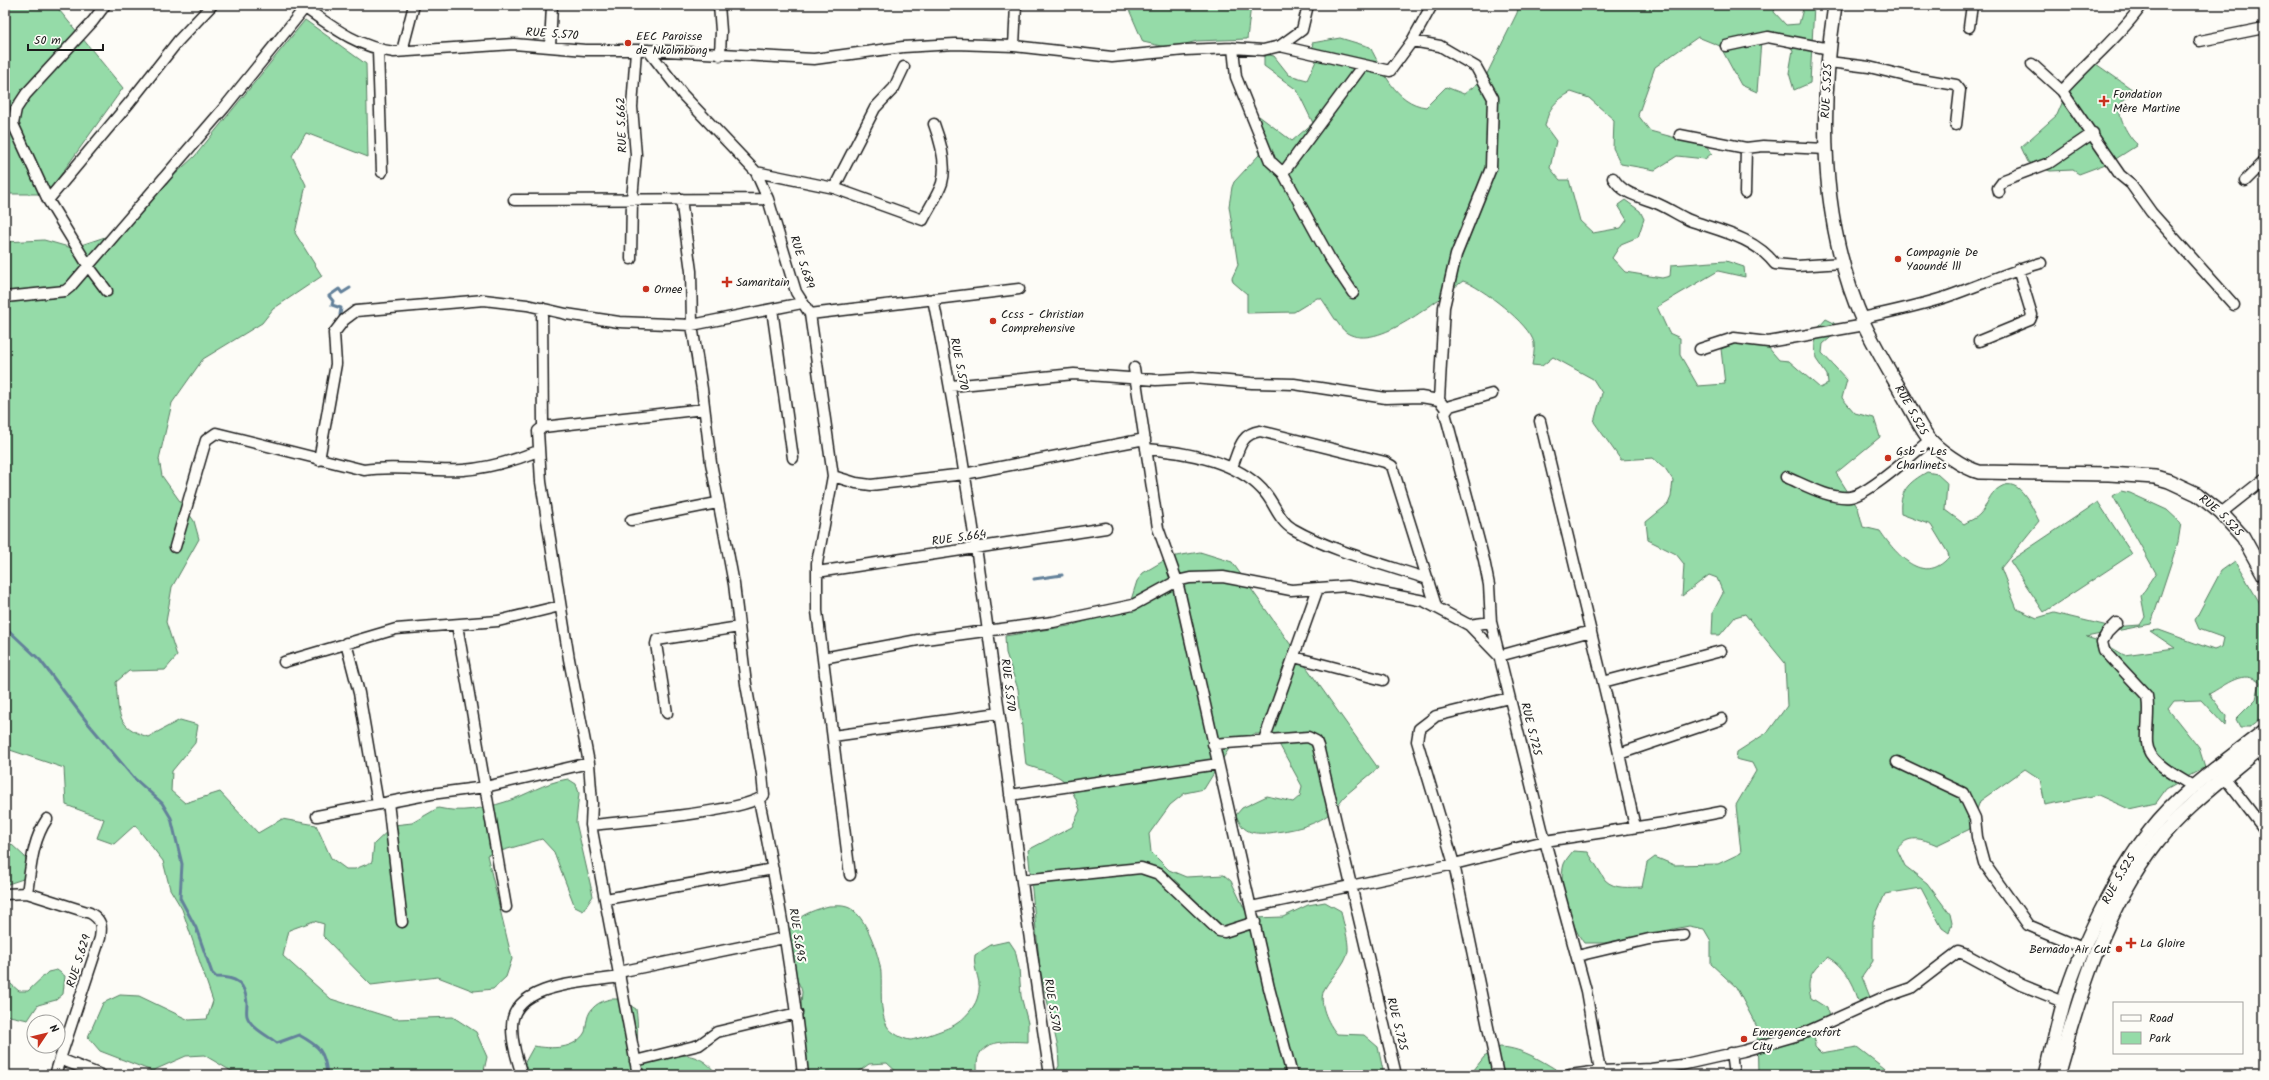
<svg xmlns="http://www.w3.org/2000/svg" width="2269" height="1080" font-family="Kalam,sans-serif">
	<style>
		.green { fill: #95dba8; stroke: #587c62 }
		.lines { fill: none; stroke-linecap: round; stroke-linejoin: round }
		.stream { stroke: #63819a; stroke-width: 3 }
		.minor-casing { stroke: #1c1c1c; stroke-width: 13 }
		.tertiary-casing { stroke: #1c1c1c; stroke-width: 16 }
		.minor { stroke: #fdfcf7; stroke-width: 10 }
		.tertiary { stroke: #fdfcf7; stroke-width: 13 }
		.poi-dot { fill: #c8321e; stroke: #fdfcf7; stroke-width: 1.5 }
		.labels { text-anchor: middle; dominant-baseline: central; stroke-width: 4; stroke-linejoin: round; paint-order: stroke }
		.street-label { font-size: 12px; fill: #1c1c1c; stroke: #fdfcf7 }
		.poi-label { font-size: 12px; fill: #1c1c1c; stroke: #fdfcf7; text-anchor: start }
	</style>
	<rect width="100%" height="100%" fill="#fdfcf7"/>
	<filter id="ink" filterUnits="userSpaceOnUse"><feTurbulence type="fractalNoise" baseFrequency=".025" numOctaves="2"/><feDisplacementMap in="SourceGraphic" scale="8" xChannelSelector="R" yChannelSelector="G"/><feConvolveMatrix kernelMatrix="1 2 1 2 8 2 1 2 1" color-interpolation-filters="sRGB"/></filter>
	<g filter="url(#ink)">
		<path class="green" d="M 5,5 L 55,5 L 123,88 L 47,194 L 5,194 Z
			M 1127,5 L 1251,5 L 1247,39 L 1197,41 L 1170,48 L 1143,42 Z
			M 1519,5 L 1776,5 L 1774,12 L 1786,25 L 1799,24 L 1804,5 L 1814,5 L 1810,83 L 1794,90 L 1789,73 L 1793,50 L 1776,35 L 1761,41 L 1757,92 L 1741,85 L 1720,46 L 1698,37 L 1655,67 L 1638,115 L 1650,131 L 1706,146 L 1712,153 L 1705,159 L 1677,156 L 1655,170 L 1621,164 L 1613,148 L 1614,120 L 1589,98 L 1571,92 C 1555,101 1549,107 1545,126 L 1556,141 L 1550,168 L 1560,180 L 1569,180 L 1580,221 L 1593,233 L 1621,228 L 1627,220 L 1618,205 L 1625,200 L 1640,211 L 1644,219 L 1638,237 L 1621,244 L 1612,258 L 1625,272 L 1662,278 L 1670,276 L 1671,265 L 1726,261 L 1744,267 L 1745,277 L 1718,271 L 1657,307 L 1669,333 L 1680,338 L 1680,355 L 1698,386 L 1725,384 L 1721,349 L 1739,342 L 1767,346 L 1779,360 L 1789,361 L 1820,388 L 1828,384 L 1827,375 L 1816,359 L 1814,333 L 1826,319 L 1834,323 L 1837,332 L 1823,344 L 1822,353 L 1847,380 L 1842,398 L 1855,413 L 1874,418 L 1880,437 L 1836,473 L 1858,508 L 1863,527 L 1880,531 C 1895,553 1923,587 1949,557 L 1948,553 L 1931,525 L 1901,514 C 1899,491 1908,483 1927,472 L 1937,474 L 1947,483 L 1945,510 L 1964,524 C 1968,521 1976,519 1980,514 C 1986,508 1988,497 1995,491 C 2018,470 2031,506 2039,521 L 2001,568 L 2017,609 L 2037,618 L 2054,613 L 2112,627 L 2140,625 L 2145,617 L 2141,596 L 2156,573 L 2113,496 L 2121,491 L 2130,493 L 2167,510 L 2181,523 L 2178,542 L 2151,624 L 2086,637 L 2102,642 L 2124,655 L 2175,648 L 2150,631 L 2159,630 L 2214,650 L 2222,647 L 2224,638 L 2199,629 L 2195,620 L 2221,571 L 2235,561 L 2264,610 L 2264,716 L 2250,727 L 2240,727 L 2236,719 L 2256,699 L 2260,683 C 2244,668 2226,685 2209,694 L 2226,716 L 2225,726 L 2201,700 L 2174,701 L 2168,709 L 2199,748 L 2205,767 L 2166,789 L 2156,803 L 2129,809 L 2098,795 L 2045,805 L 2040,779 L 2025,769 L 1980,801 L 1970,829 L 1937,845 C 1921,838 1908,834 1897,849 L 1905,866 L 1927,883 L 1950,914 L 1952,923 L 1949,933 L 1942,928 L 1921,888 L 1885,894 L 1873,921 L 1873,961 L 1862,977 L 1872,1002 L 1863,1006 C 1856,999 1857,992 1852,983 C 1847,973 1839,962 1828,957 C 1813,969 1805,978 1811,998 L 1827,1008 L 1829,1018 L 1814,1029 L 1815,1047 L 1821,1053 L 1857,1047 L 1893,1075 L 1758,1075 L 1757,1027 L 1736,987 L 1711,964 L 1711,941 L 1704,929 L 1689,926 L 1604,943 L 1584,943 C 1571,926 1557,885 1564,864 C 1566,859 1570,855 1573,851 L 1588,852 L 1605,880 C 1615,890 1630,887 1642,887 L 1647,863 L 1655,857 L 1674,865 L 1718,864 L 1741,853 L 1736,805 L 1756,771 L 1752,763 L 1736,759 L 1737,752 L 1768,732 L 1787,706 L 1785,663 L 1745,614 L 1735,617 L 1720,635 L 1712,635 L 1713,612 L 1723,593 L 1717,578 L 1709,575 L 1682,596 L 1684,564 L 1676,554 L 1648,540 L 1646,522 L 1668,504 L 1671,497 L 1673,480 L 1665,468 L 1653,458 L 1621,460 L 1594,422 L 1602,393 L 1593,379 L 1553,357 L 1542,366 L 1532,365 C 1533,359 1535,350 1534,343 C 1530,324 1481,287 1463,281 C 1438,299 1378,352 1347,333 C 1339,328 1328,307 1321,298 L 1317,298 L 1294,312 L 1247,313 L 1247,294 L 1233,282 L 1232,278 L 1238,265 L 1229,206 L 1232,187 L 1234,182 L 1259,155 L 1259,116 L 1292,141 L 1313,123 L 1297,90 L 1264,66 L 1264,54 L 1274,56 L 1289,75 L 1307,80 L 1316,61 L 1312,43 L 1340,38 L 1370,47 C 1383,71 1395,103 1426,107 L 1446,87 L 1464,94 L 1485,78 L 1517,13 Z
			M 305,20 L 366,64 L 368,157 L 306,133 L 292,156 L 306,185 L 295,233 L 322,276 L 273,309 L 262,323 L 203,359 L 172,403 L 159,459 L 162,476 L 194,521 L 199,539 L 172,587 L 166,622 L 177,656 L 165,670 L 129,671 L 116,682 C 119,713 115,726 148,737 L 180,720 L 198,725 L 195,743 L 172,771 L 171,791 L 185,803 L 220,792 L 258,833 L 282,819 L 316,825 L 331,858 L 346,869 L 355,869 L 372,862 L 374,844 L 394,825 L 412,823 L 438,808 C 460,813 483,809 505,802 C 528,795 542,783 568,779 L 576,784 L 579,793 L 576,822 L 593,896 L 583,911 L 575,907 L 554,852 L 542,839 L 487,855 L 512,959 L 506,977 L 493,989 L 474,991 L 438,977 L 371,985 L 323,936 L 324,924 L 314,921 L 289,930 L 283,956 L 331,999 L 395,1019 L 453,1017 L 476,1032 L 487,1057 L 483,1075 L 238,1075 L 204,1055 L 186,1056 L 152,1071 L 100,1051 L 88,1037 L 103,1003 L 120,995 L 139,996 L 189,1020 L 207,1019 L 213,1001 L 182,909 L 170,889 L 163,861 L 135,825 L 114,844 L 97,838 L 104,819 L 66,805 L 64,768 L 10,750 L 5,751 L 5,242 L 44,240 L 72,248 L 108,236 L 195,156 Z
			M 2096,64 L 2136,92 C 2132,95 2123,99 2121,103 C 2115,114 2129,138 2137,144 L 2136,146 L 2111,162 L 2079,174 L 2073,170 L 2050,171 L 2028,162 L 2021,147 L 2057,115 L 2068,89 Z
			M 2098,502 L 2132,554 L 2044,612 L 2010,561 Z
			M 1200,552 L 1232,562 L 1378,768 C 1368,777 1357,785 1347,794 C 1342,798 1339,804 1335,809 C 1318,826 1292,830 1269,833 C 1252,834 1243,833 1236,815 L 1242,808 L 1267,796 L 1293,802 L 1300,796 L 1302,786 L 1279,744 L 1264,734 L 1254,734 L 1230,747 L 1204,789 L 1185,793 L 1170,805 L 1149,834 L 1151,852 L 1169,870 L 1186,877 L 1224,875 L 1231,881 L 1247,914 L 1255,918 L 1283,917 L 1308,905 L 1325,902 L 1341,911 C 1343,923 1349,940 1348,951 C 1345,965 1332,976 1325,988 C 1317,1001 1328,1024 1337,1034 L 1364,1035 L 1378,1047 L 1384,1075 L 1054,1075 L 1059,1066 L 1058,1048 L 1040,969 L 1028,850 L 1072,827 L 1080,810 C 1068,775 1059,776 1026,765 L 1018,689 L 1006,653 L 1005,636 L 1069,626 L 1121,611 L 1131,600 L 1137,581 L 1143,573 L 1170,557 Z
			M 11,844 L 25,857 L 29,877 L 5,885 L 5,846 Z
			M 829,906 C 834,906 842,905 847,907 C 865,912 879,955 881,972 C 882,989 879,1011 887,1026 C 891,1033 903,1039 910,1040 C 916,1040 951,1028 956,1024 C 964,1019 974,1008 977,999 C 984,980 972,972 975,955 L 991,945 L 1009,941 L 1015,950 L 1019,968 L 1021,996 L 1028,1023 L 1028,1042 C 1002,1041 971,1039 978,1075 L 900,1075 L 887,1063 L 869,1064 L 854,1075 L 802,1075 L 797,1051 L 802,992 C 800,981 791,975 788,965 C 787,961 787,956 787,952 C 784,922 802,913 829,906 Z
			M 57,970 L 65,976 L 63,994 L 56,1000 L 38,1005 L 28,1020 L 5,1015 L 5,975 L 5,979 L 19,991 L 28,991 L 48,972 Z
			M 611,999 L 620,999 L 636,1009 C 639,1024 636,1043 638,1059 C 669,1057 697,1045 717,1075 L 518,1075 L 534,1046 C 551,1049 575,1050 585,1032 C 586,1029 586,1023 587,1020 C 589,1008 599,1001 611,999 Z
			M 1500,1047 C 1524,1048 1545,1063 1565,1075 L 1470,1075 L 1484,1057 Z"/>
		<g class="lines">
			<path class="stream" d="M 345,316 L 340,315 L 341,308 L 332,305 L 333,301 L 329,296 L 339,289 L 342,293 L 350,288
				M 1034,579 L 1062,575
				M 5,627 L 40,660 L 87,722 L 134,778 L 162,803 L 171,818 L 182,864 L 180,898 L 196,928 L 212,973 L 216,977 C 236,977 245,982 247,1003 C 247,1007 246,1012 247,1016 C 250,1027 268,1036 277,1043 L 299,1035 C 319,1046 325,1051 327,1075"/>
			<g class="minor-casing">
				<path id="minor" d="M 105,5 L 93,21 L 26,94 L 16,109 L 13,124 L 48,200 L 89,267 L 107,291
					M 301,5 C 331,26 357,47 394,52 L 514,44 L 585,50 L 648,50 L 814,59 L 903,47 L 955,44 L 1014,46 L 1112,57 L 1185,50 L 1233,48 L 1263,50 L 1280,46 L 1302,30 L 1308,5
					M 719,5 L 721,31 L 720,55
					M 1969,27 L 1972,5
					M 1412,41 L 1440,46 L 1476,67 L 1493,98 L 1491,168 L 1456,255 L 1444,307 L 1439,400
					M 2200,41 L 2264,28
					M 1014,46 L 1016,5
					M 1280,46 L 1390,71 L 1412,41 L 1432,5
					M 1726,46 L 1768,37 L 1830,49
					M 550,47 L 552,5
					M 1233,48 L 1236,77 L 1270,161 L 1283,173 L 1329,257 L 1353,293
					M 378,50 L 382,172
					M 648,50 L 683,95 L 756,172 L 768,199 L 796,292 L 810,314 L 1019,289
					M 402,51 L 414,5
					M 1829,62 L 1869,67 L 1910,77 L 1956,85 L 1960,90 L 1956,125
					M 2032,64 L 2062,91 L 2120,175 L 2131,184 L 2151,212 L 2234,305
					M 2062,91 C 2088,62 2119,37 2142,5
					M 1680,135 L 1746,148 L 1763,146 L 1826,149
					M 756,172 L 834,188 L 923,220 C 929,208 938,195 942,183 C 947,165 940,140 934,124
					M 1283,173 L 1363,65
					M 1613,178 C 1624,195 1639,196 1656,203 C 1668,208 1678,215 1689,220 C 1720,231 1754,237 1775,264 L 1797,266 L 1842,263
					M 2245,181 L 2264,162
					M 834,188 L 875,108 L 894,88 L 904,67
					M 1999,192 L 1998,188 L 2004,180 L 2049,163 L 2093,133
					M 1745,193 L 1746,148
					M 48,200 L 130,102 L 178,41 L 212,5
					M 514,200 L 768,199
					M 631,259 L 632,199 L 636,155 L 632,107 L 636,50
					M 5,297 L 65,291 L 70,287 L 224,108 L 307,5
					M 933,299 C 985,555 1009,817 1050,1075
					M 542,308 L 543,427
					M 772,309 L 793,458
					M 810,314 L 833,476 L 817,563 L 817,611 L 850,875
					M 1862,318 C 1890,312 1918,306 1946,297 C 1978,286 2008,272 2041,263
					M 1979,341 L 2030,320 L 2032,315 L 2018,269
					M 1700,349 L 1734,338 L 1768,342 L 1865,325
					M 1134,368 L 1158,528 L 1177,581 L 1269,988 L 1292,1075
					M 951,386 L 1074,374 L 1156,380 L 1193,378 L 1252,383 L 1294,384 L 1386,398 L 1421,397 L 1439,400 L 1447,410
					M 1492,394 L 1450,406 L 1445,413 L 1484,560 L 1489,585 L 1491,622 L 1545,841 L 1586,991 L 1600,1071 L 1570,1075
					M 1540,421 L 1608,703 L 1635,827
					M 1146,449 C 1185,452 1240,461 1266,494 C 1275,505 1280,522 1293,529 C 1331,551 1386,565 1428,579
					M 319,460 L 336,364 L 334,333 L 344,320 L 356,311 L 484,300 L 527,305 L 566,314 L 619,322 L 692,325 L 802,303
					M 1232,467 C 1239,450 1240,434 1260,431 L 1385,462 L 1392,466 L 1436,606
					M 833,476 L 856,483 L 871,485 L 964,474 L 1145,439
					M 1786,477 C 1805,485 1829,499 1850,497 C 1868,495 1914,453 1930,440
					M 2221,513 L 2264,479
					M 631,520 L 717,503
					M 175,547 L 206,440 L 216,433 L 364,470 C 397,465 430,472 463,470 C 489,468 513,461 538,451
					M 817,572 L 1106,528
					M 2117,623 L 2107,633 L 2102,642 L 2104,650 L 2147,696 C 2150,712 2146,727 2147,743 C 2148,763 2179,777 2194,787
					M 457,625 L 506,907
					M 1469,625 L 1491,622
					M 346,643 L 359,693 L 378,804
					M 1294,657 L 1383,680
					M 823,658 L 918,640 L 1053,622 L 1133,605 L 1177,581 L 1190,578 L 1223,577 L 1291,590 L 1347,586 L 1424,601 L 1469,625 L 1499,656 L 1591,631
					M 284,662 L 396,629 L 498,621 L 560,606
					M 1603,682 L 1721,651
					M 667,713 L 656,644 L 657,640 L 739,627
					M 833,736 L 999,713
					M 1264,740 L 1318,588
					M 1213,744 L 1308,737 L 1316,741 L 1318,746 L 1396,1075
					M 2257,751 L 2264,759
					M 1619,754 L 1722,719
					M 1897,762 L 1963,793 L 1975,818 L 1977,837 L 1984,863 L 2028,925 L 2085,949
					M 2225,778 L 2264,829
					M 1010,795 L 1218,764
					M 759,800 C 778,891 794,983 803,1075
					M 388,802 L 402,922
					M 317,816 L 431,794 L 485,787 L 589,763
					M 591,825 C 621,822 747,812 764,795 L 762,774 L 746,684 L 734,584 L 711,463 L 702,389 L 692,325 L 691,271 L 681,199
					M 1022,880 L 1141,868 L 1159,874 L 1219,931 L 1224,932 L 1255,922
					M 27,893 C 31,867 32,841 47,819
					M 5,894 L 27,893 L 90,913 C 102,920 102,926 100,938 L 60,1059
					M 606,899 L 773,869
					M 1251,907 L 1454,864 L 1545,841 L 1664,823 L 1721,812
					M 1577,956 L 1649,939 L 1684,935
					M 619,972 L 784,938
					M 1731,1053 L 1734,1075
					M 635,1061 L 699,1045 L 717,1032 L 797,1013
					M 1600,1071 L 1651,1069 L 1681,1065 L 1743,1051 L 1802,1034 L 1882,998 L 1911,988 L 1958,952 L 1967,955 L 2022,985 L 2064,1002
					M 55,1075 L 60,1059 L 101,1075
					M 522,1075 C 517,1059 512,1044 512,1027 C 511,983 589,982 620,977
					M 638,1075 L 591,825 L 592,803 L 589,763 L 569,659 L 541,482 L 538,431 L 543,427 L 704,409
					M 1498,1075 L 1454,864 L 1417,741 L 1419,729 L 1436,716 L 1509,698"/>
			</g>
			<g class="tertiary-casing">
				<g id="tertiary">
					<path id="s1" d="M 1835,5 C 1819,111 1820,227 1865,326 C 1876,349 1890,372 1903,395 C 1911,408 1918,424 1927,436 C 1936,449 1964,468 1979,472 L 2109,474 L 2155,477 L 2169,481 L 2197,494 L 2221,513 L 2243,537 L 2264,575"/>
					<path id="s2" d="M 2046,1075 C 2052,1051 2057,1026 2064,1001 C 2079,950 2117,872 2150,831 C 2181,791 2225,762 2264,731"/>
					<path d="M 2057,1075 C 2080,994 2104,910 2157,842 C 2186,805 2228,775 2264,744"/>
				</g>
			</g>
			<use href="#minor" class="minor"/>
			<use href="#tertiary" class="tertiary"/>
		</g>
	</g>
	<g class="poi-dot">
		<circle cx="628" cy="43" r="4"/>
		<path d="M2102 95h4v4h4v4h-4v4h-4v-4h-4v-4h4z"/>
		<circle cx="1898" cy="259" r="4"/>
		<path d="M725 276h4v4h4v4h-4v4h-4v-4h-4v-4h4z"/>
		<circle cx="646" cy="289" r="4"/>
		<circle cx="993" cy="321" r="4"/>
		<circle cx="1888" cy="458" r="4"/>
		<path d="M2129 937h4v4h4v4h-4v4h-4v-4h-4v-4h4z"/>
		<circle cx="2119" cy="949" r="4"/>
		<circle cx="1744" cy="1039" r="4"/>
	</g>
	<g class="labels">
		<g class="street-label">
			<text transform="translate(552 34) rotate(4)">RUE 5.570</text>
			<text transform="translate(1827 91) rotate(-87)">RUE 5.525</text>
			<text transform="translate(622 125) rotate(-92)">RUE 5.662</text>
			<text transform="translate(802 262) rotate(72)">RUE 5.689</text>
			<text transform="translate(959 364) rotate(79)">RUE 5.570</text>
			<text stroke="none"><textPath href="#s1" startOffset="423">RUE 5.525</textPath></text>
			<text stroke="none"><textPath href="#s1" startOffset="771">RUE 5.525</textPath></text>
			<text transform="translate(959 538) rotate(-8)">RUE 5.664</text>
			<text transform="translate(1008 685) rotate(83)">RUE 5.570</text>
			<text transform="translate(1531 729) rotate(76)">RUE 5.725</text>
			<text stroke="none"><textPath href="#s2" startOffset="210">RUE 5.525</textPath></text>
			<text transform="translate(797 935) rotate(81)">RUE 5.695</text>
			<text transform="translate(79 961) rotate(-72)">RUE 5.629</text>
			<text transform="translate(1052 1005) rotate(81)">RUE 5.570</text>
			<text transform="translate(1397 1024) rotate(76)">RUE 5.725</text>
		</g>
		<g class="poi-label">
			<text x="636" y="36">EEC Paroisse<tspan x="636" dy="14">de Nkolmbong</tspan></text>
			<text x="2113" y="94">Fondation<tspan x="2113" dy="14">Mère Martine</tspan></text>
			<text x="1906" y="252">Compagnie De<tspan x="1906" dy="14">Yaoundé lll</tspan></text>
			<text x="736" y="282">Samaritain</text>
			<text x="654" y="289">Ornee</text>
			<text x="1001" y="314">Ccss - Christian<tspan x="1001" dy="14">Comprehensive</tspan></text>
			<text x="1896" y="451">Gsb - Les<tspan x="1896" dy="14">Charlinets</tspan></text>
			<text x="2140" y="943">La Gloire</text>
			<text x="2111" y="949" text-anchor="end">Bernado Air Cut</text>
			<text x="1752" y="1032">Emergence-oxfort<tspan x="1752" dy="14">City</tspan></text>
		</g>
	</g>
	<rect width="2269" height="1080" fill="none" stroke="#fdfcf7" stroke-width="20"/>
	<rect x="10" y="10" width="2249" height="1060" fill="none" stroke="#1c1c1c" stroke-width="1.5" filter="url(#ink)"/>
	<rect x="2113" y="1002" width="130" height="52" fill="#fdfcf7" stroke="#a3a29f"/>
	<rect x="2121" y="1015" width="20" height="6" fill="#fdfcf7" stroke="#a3a29f"/>
	<text x="2149" y="1022" font-size="12" fill="#1c1c1c">Road</text>
	<rect x="2121" y="1032" width="20" height="12" fill="#95dba8" stroke="#a3a29f"/>
	<text x="2149" y="1042" font-size="12" fill="#1c1c1c">Park</text>
	<g transform="translate(46 1034) rotate(55)"><circle r="19" fill="#fdfcf7" stroke="#a3a29f"/>
	<path d="M0-3L7 15L0 10L-7 15Z" fill="#c8321e"/>
	<text y="-6" font-size="11" font-weight="bold" text-anchor="middle" fill="#1c1c1c">N</text>
	</g>
	<path d="M28 44v6h75v-6" fill="none" stroke="#1c1c1c" stroke-width="2"/>
	<text x="34" y="44" font-size="12" fill="#1c1c1c" stroke="#fdfcf7" stroke-width="3" paint-order="stroke">50 m</text>
</svg>
